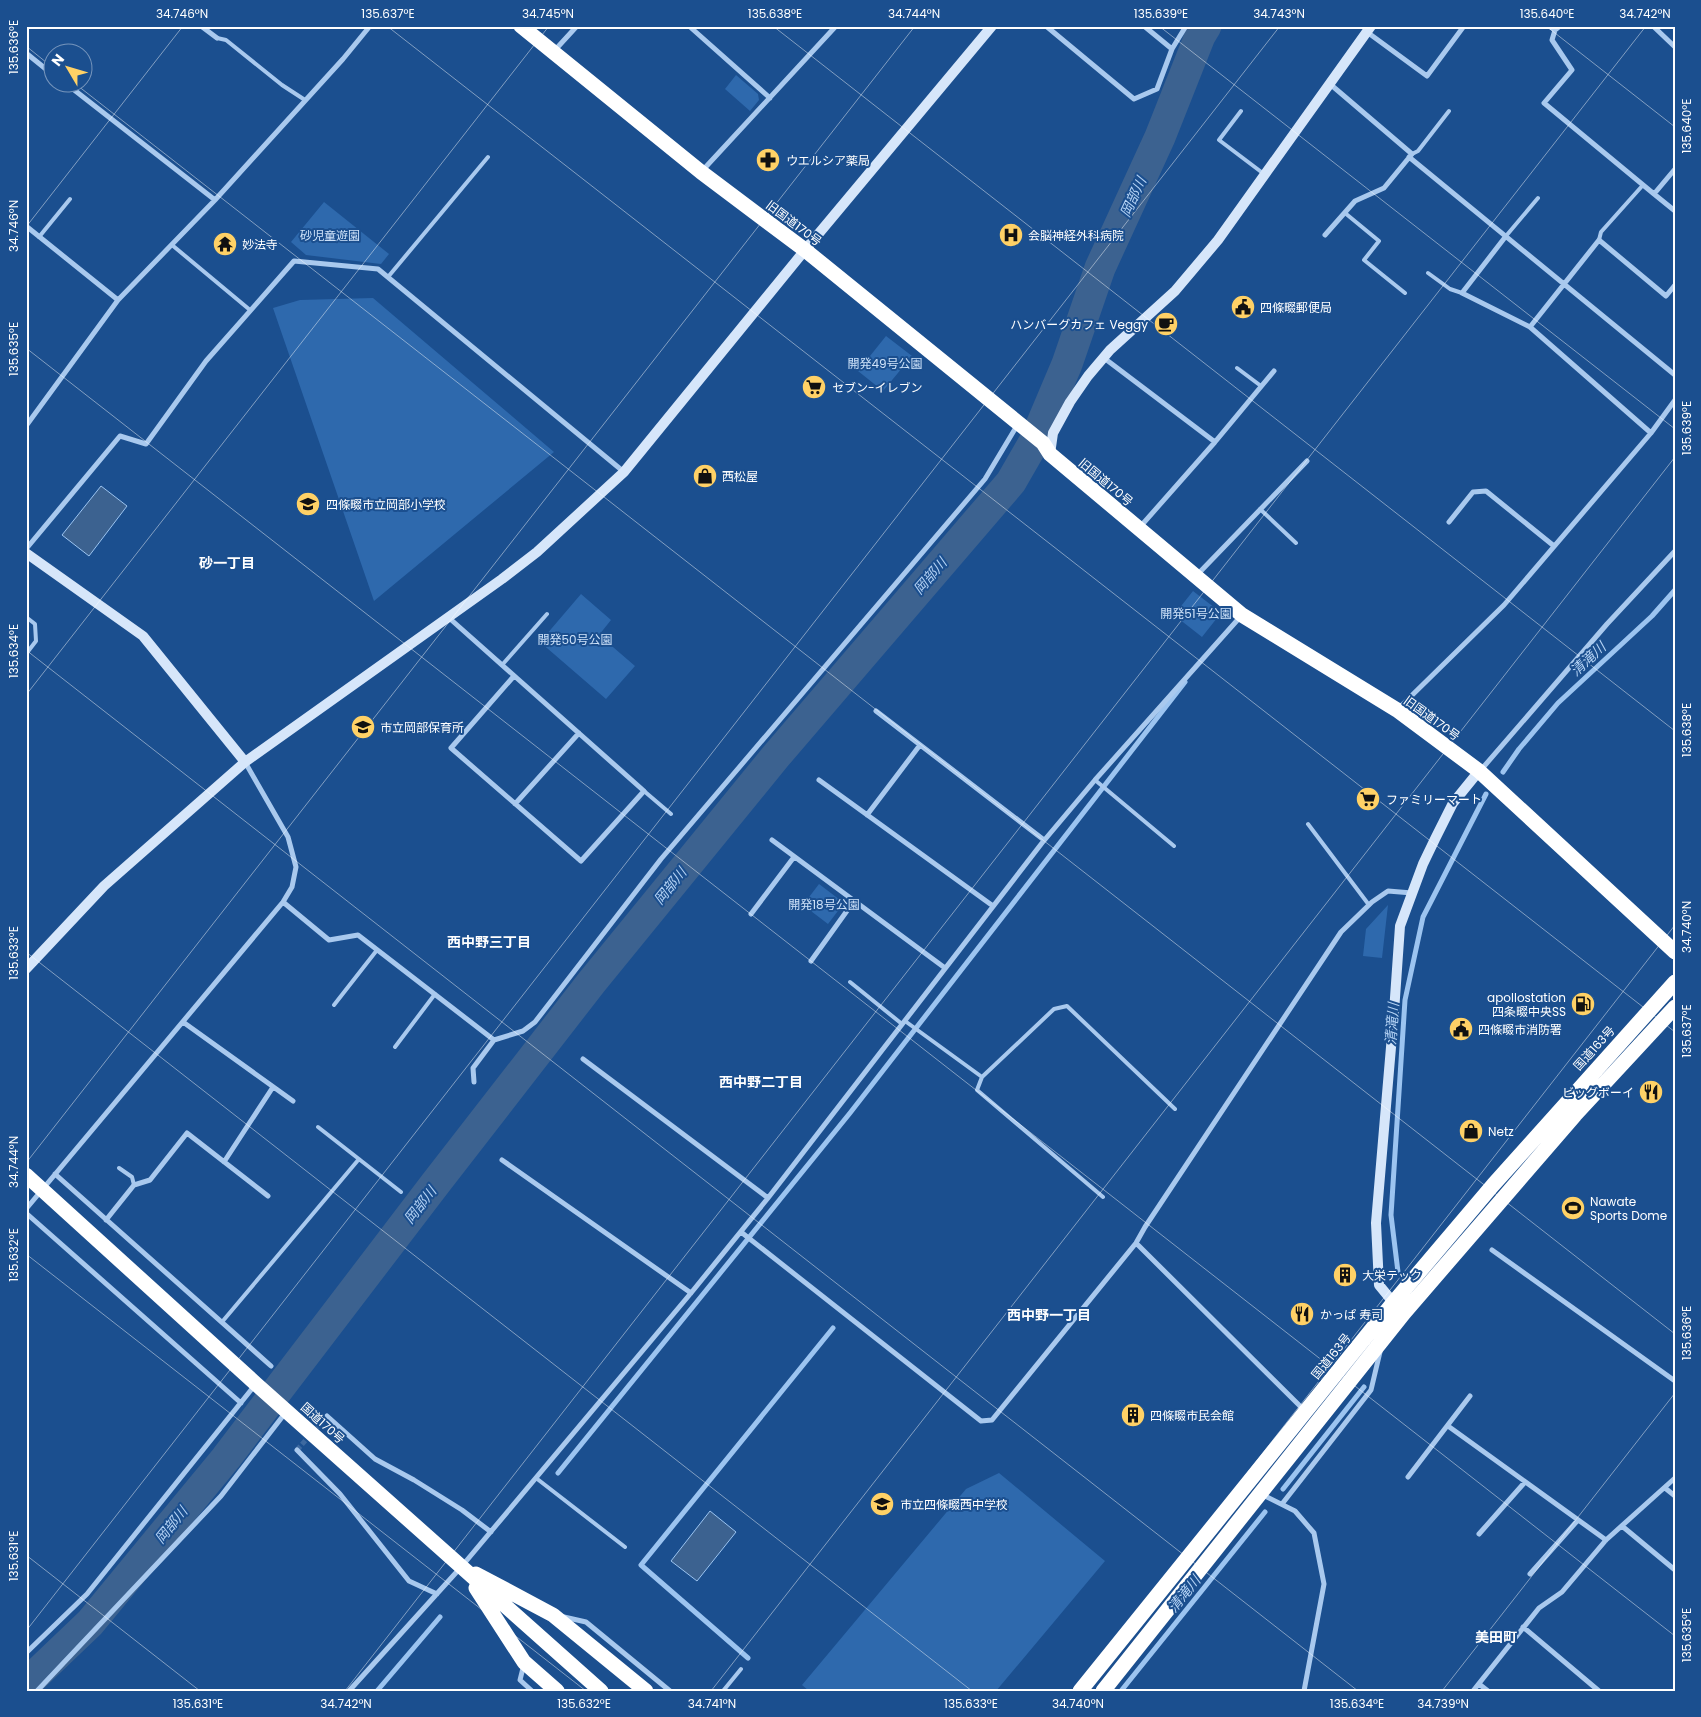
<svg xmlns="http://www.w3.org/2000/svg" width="1701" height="1717" font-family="Poppins,'Noto Sans JP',sans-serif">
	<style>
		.green { fill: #2e69ad }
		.water { fill: #3c6290; stroke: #9cc4f0 }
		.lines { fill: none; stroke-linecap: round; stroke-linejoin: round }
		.stream { stroke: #9cc4f0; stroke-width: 5 }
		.river { stroke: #3c6290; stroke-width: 31 }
		.street-tunnel { stroke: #3d69a0; stroke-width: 5; stroke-dasharray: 5 2.5; stroke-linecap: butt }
		.lane { stroke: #a9c9ee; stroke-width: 4 }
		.street { stroke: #a9c9ee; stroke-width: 5 }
		.secondary { stroke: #d6e6fa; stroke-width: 10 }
		.highway { stroke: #fff; stroke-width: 15 }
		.ticks { fill: none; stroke: #fff; stroke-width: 1; stroke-opacity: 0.45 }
		.labels { text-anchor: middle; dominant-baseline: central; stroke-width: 4; stroke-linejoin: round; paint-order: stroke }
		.poi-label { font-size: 12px; fill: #fff; stroke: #1b4f8f; text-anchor: start }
		.street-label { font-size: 12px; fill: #fff; stroke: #1b4f8f }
		.park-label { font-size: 12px; fill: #cfe3fa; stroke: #1b4f8f }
		.water-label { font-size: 14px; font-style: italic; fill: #b5d3f5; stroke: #1b4f8f }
		.neighbourhood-label { font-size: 14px; font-weight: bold; fill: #fff; stroke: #1b4f8f }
		.neatline { fill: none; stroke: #fff; stroke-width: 2 }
		.ticks-label { font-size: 12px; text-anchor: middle; fill: #fff }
	</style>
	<rect width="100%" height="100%" fill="#1b4f8f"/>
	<path class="green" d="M 736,75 L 758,94 L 759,100 L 750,111 L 725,89 Z
		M 324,202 L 389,254 L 381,264 L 306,255 L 291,242 Z
		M 373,298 L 554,452 L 374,601 L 273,308 L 300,300 Z
		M 886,336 L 912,356 L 883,391 L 858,371 Z
		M 1193,591 L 1215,608 L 1217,618 L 1202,637 L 1174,615 Z
		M 581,594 L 611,620 L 599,635 L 635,666 L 606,699 L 540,642 Z
		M 819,884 L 844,903 L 828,924 L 803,905 Z
		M 1388,905 L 1382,958 L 1363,956 L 1366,929 Z
		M 999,1473 L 1105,1561 L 996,1691 L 809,1691 L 802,1685 L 966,1489 Z"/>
	<path class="water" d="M 101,486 L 127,506 L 89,556 L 62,535 Z
		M 710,1511 L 736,1532 L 697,1581 L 671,1561 Z"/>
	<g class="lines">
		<path class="stream" d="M 1503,772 L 1519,749 L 1558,703 L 1652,616 L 1675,590
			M 1398,1272 L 1391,1215 L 1405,1000 L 1423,917 L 1486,794
			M 558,1473 L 850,1113 L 1185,682
			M 1283,1489 L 1364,1387
			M 748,1658 L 641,1565 L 833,1328
			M 377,1691 L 440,1617
			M 1121,1691 L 1265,1512"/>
		<path class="river" d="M 26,1684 L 90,1623 L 226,1458 L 435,1184 L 591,983 L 776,756 L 1011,482 L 1034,442 L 1067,364 L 1100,268 L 1160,137 L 1200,36 L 1206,26"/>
		<path class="street-tunnel" d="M 297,1450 L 327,1416"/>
		<path class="lane" d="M 217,38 L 226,40 L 282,85 L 305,100
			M 1241,111 L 1219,140 L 1264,174
			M 1412,154 L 1418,151 L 1449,111
			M 1345,213 L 1379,241 L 1364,260 L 1405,293
			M 1506,236 L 1538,198
			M 39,237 L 70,199
			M 1599,240 L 1601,232 L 1643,185
			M 172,245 L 250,310
			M 1428,273 L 1450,289 L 1462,293
			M 388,277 L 488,157
			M 1237,368 L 1261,386
			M 1260,509 L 1296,543
			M 26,617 L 35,624 L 36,641 L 26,654
			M 502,665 L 547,614
			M 1095,780 L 1174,846
			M 644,791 L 671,814
			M 1308,824 L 1369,905
			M 850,982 L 902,1024
			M 334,1005 L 377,950
			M 905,1021 L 982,1077
			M 395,1047 L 435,994
			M 318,1127 L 401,1192
			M 119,1168 L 132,1177 L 134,1185
			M 1103,1197 L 977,1090 L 982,1077 L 1054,1009 L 1067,1006 L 1175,1109
			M 222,1322 L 359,1159
			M 536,1478 L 625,1547
			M 723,1691 L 741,1669"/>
		<path class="street" d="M 201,26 L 217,38
			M 689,26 L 770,98
			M 1046,26 L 1134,99 L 1157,89 L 1172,49 L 1186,26
			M 1144,26 L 1172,49
			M 1549,26 L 1555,30 L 1560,26
			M 1653,26 L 1675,47
			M 1555,30 L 1552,40 L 1572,70 L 1544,103 L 1654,194
			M 1367,32 L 1427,76 L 1464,26
			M 555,50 L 577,26
			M 26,53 L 52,74
			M 64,82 L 215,200
			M 1409,157 L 1675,375
			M 1675,169 L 1654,194 L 1675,211
			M 702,171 L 836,26
			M 26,226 L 118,300
			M 1325,235 L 1355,201 L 1384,188 L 1412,154 L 1330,84
			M 1506,236 L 1462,293 L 1530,327 L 1651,433
			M 1530,327 L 1599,240 L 1666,296 L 1675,285
			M 1104,358 L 1215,442
			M 26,426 L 118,300 L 215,200 L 343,59 L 370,26
			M 1449,522 L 1473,492 L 1486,491 L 1554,546
			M 1140,527 L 1215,442 L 1274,371
			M 26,549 L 120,436 L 146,444 L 206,361 L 294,261 L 378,269 L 624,472
			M 1197,575 L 1307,461
			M 448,617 L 644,791 L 581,861 L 451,748 L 514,676
			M 1399,708 L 1504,605 L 1651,433 L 1675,400
			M 876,711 L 1044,840
			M 1480,771 L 1607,624 L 1675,551
			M 819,780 L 993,906
			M 515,804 L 579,733
			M 867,815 L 920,745
			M 772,840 L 945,968
			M 283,902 L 329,940 L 358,935 L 494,1040 L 473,1068 L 474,1082
			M 751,914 L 794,857
			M 811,961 L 854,901
			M 183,1022 L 293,1101
			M 494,1040 L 523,1031 L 535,1022 L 661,859 L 985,479 L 1018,424
			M 583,1059 L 768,1198
			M 502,1160 L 691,1293
			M 224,1162 L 273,1087
			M 55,1174 L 271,1366
			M 26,1209 L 283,902 L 292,887 L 296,867 L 288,837 L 245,762
			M 26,1213 L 241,1403
			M 106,1220 L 134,1185 L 150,1180 L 187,1133 L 268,1196
			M 741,1232 L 981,1421 L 992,1420 L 1136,1243 L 1145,1227 L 1341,932 L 1372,902 L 1388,891 L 1412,893
			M 1136,1243 L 1304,1410
			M 1492,1250 L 1675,1381
			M 327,1416 L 375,1459 L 414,1480 L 462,1510 L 491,1532
			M 1448,1426 L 1606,1540
			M 297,1450 L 340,1494 L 409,1581 L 437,1594
			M 1408,1477 L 1470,1396
			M 1665,1488 L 1675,1496
			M 1261,1494 L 1295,1511 L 1314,1533 L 1324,1584 L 1304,1691
			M 1282,1504 L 1371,1390 L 1380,1352
			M 1622,1526 L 1675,1570
			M 1479,1534 L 1525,1482
			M 1530,1574 L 1578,1520
			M 564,1617 L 586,1622 L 670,1691
			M 1523,1627 L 1599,1691
			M 26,1653 L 87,1594 L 255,1385
			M 524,1664 L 520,1680 L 532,1691
			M 1479,1684 L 1488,1691
			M 37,1691 L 221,1496 L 286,1412
			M 349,1691 L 462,1566 L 691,1293 L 768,1198 L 1042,843 L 1095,780 L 1241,616
			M 1473,1691 L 1539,1608 L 1562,1592 L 1606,1540 L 1675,1478"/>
		<path class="secondary" d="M 1050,454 L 1053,433 L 1070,402 L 1088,376 L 1110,350 L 1175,291 L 1218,240 L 1371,26
			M 26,553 L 143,636 L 245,762
			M 26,969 L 104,886 L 245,762 L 502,579 L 537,552 L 624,472 L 805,250 L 992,26
			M 1397,1307 L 1379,1285 L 1376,1223 L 1394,1012 L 1400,926 L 1423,864 L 1435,839 L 1453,803 L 1479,771"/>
		<path class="highway" d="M 521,26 L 701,172 L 805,250 L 1043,443 L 1050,454 L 1242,615 L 1397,710 L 1479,771 L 1675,952
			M 26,1175 L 256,1384 L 601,1691
			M 476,1574 L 553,1615 L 646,1691
			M 476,1588 L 524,1662 L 557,1691
			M 1080,1691 L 1393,1303 L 1493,1185 L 1675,982
			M 1103,1691 L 1404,1313 L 1575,1115 L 1675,1007"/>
	</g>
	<path class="ticks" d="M 387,26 L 1675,1032M 773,26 L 1675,731M 1159,26 L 1675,429M 1546,26 L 1675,127M 26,46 L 52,67M 73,82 L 1675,1334M 26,227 L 183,26M 26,348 L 1675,1636M 26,650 L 1358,1691M 26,695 L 549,26M 26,952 L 972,1691M 26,1163 L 915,26M 26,1254 L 586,1691M 26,1555 L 200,1691M 26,1631 L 1280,26M 345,1691 L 1646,26M 711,1691 L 1675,457M 1077,1691 L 1675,925M 1442,1691 L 1675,1393"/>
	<defs>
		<g id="pharmacy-disc" transform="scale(1.25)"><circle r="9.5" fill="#ffd166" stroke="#1b4f8f"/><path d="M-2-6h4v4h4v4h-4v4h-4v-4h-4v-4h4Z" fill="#111"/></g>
		<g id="hospital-disc" transform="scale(1.25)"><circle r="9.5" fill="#ffd166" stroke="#1b4f8f"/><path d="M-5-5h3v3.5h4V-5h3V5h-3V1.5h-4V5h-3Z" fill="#111"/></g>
		<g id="temple-disc" transform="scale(1.25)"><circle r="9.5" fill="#ffd166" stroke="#1b4f8f"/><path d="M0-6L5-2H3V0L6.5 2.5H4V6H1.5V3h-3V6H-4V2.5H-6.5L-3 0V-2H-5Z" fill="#111"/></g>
		<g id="civic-disc" transform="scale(1.25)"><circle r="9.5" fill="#ffd166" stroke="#1b4f8f"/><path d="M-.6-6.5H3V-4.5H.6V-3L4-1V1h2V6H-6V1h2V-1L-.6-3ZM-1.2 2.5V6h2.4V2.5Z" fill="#111"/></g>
		<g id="cafe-disc" transform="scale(1.25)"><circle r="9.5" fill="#ffd166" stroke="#1b4f8f"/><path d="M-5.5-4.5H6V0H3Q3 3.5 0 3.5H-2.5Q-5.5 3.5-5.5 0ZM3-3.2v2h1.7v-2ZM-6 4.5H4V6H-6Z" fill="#111"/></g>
		<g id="supermarket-disc" transform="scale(1.25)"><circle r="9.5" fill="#ffd166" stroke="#1b4f8f"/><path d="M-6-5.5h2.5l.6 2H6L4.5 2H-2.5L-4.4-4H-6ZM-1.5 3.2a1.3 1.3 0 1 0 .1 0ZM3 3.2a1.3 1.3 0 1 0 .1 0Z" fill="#111"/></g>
		<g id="shop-disc" transform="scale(1.25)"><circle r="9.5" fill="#ffd166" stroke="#1b4f8f"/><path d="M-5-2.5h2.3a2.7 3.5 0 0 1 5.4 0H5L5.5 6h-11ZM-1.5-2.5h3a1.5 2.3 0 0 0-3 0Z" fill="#111"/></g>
		<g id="school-disc" transform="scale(1.25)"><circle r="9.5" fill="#ffd166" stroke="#1b4f8f"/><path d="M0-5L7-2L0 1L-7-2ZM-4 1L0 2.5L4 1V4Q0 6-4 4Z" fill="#111"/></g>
		<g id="fuel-disc" transform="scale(1.25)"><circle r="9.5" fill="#ffd166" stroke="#1b4f8f"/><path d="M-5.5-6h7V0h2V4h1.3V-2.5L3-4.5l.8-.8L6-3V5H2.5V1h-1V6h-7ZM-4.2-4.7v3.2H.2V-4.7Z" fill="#111"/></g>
		<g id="restaurant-disc" transform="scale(1.25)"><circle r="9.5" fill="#ffd166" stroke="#1b4f8f"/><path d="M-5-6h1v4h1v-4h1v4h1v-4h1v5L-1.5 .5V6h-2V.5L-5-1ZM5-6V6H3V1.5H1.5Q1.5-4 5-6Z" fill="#111"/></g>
		<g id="stadium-disc" transform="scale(1.25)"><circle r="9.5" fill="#ffd166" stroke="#1b4f8f"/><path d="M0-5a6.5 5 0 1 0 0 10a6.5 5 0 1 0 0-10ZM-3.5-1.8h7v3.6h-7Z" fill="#111"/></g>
		<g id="building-disc" transform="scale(1.25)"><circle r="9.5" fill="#ffd166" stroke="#1b4f8f"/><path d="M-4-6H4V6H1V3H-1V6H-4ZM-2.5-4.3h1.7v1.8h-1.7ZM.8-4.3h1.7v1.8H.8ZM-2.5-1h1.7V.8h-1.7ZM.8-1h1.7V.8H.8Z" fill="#111"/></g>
	</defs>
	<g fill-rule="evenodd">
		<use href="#pharmacy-disc" x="768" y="160"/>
		<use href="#hospital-disc" x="1011" y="235"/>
		<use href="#temple-disc" x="225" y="244"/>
		<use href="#civic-disc" x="1243" y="307"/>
		<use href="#cafe-disc" x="1166" y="324"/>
		<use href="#supermarket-disc" x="814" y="387"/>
		<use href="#shop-disc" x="705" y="476"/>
		<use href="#school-disc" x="308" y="504"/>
		<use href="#school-disc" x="363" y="727"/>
		<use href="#supermarket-disc" x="1368" y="799"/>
		<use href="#fuel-disc" x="1583" y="1004"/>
		<use href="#civic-disc" x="1461" y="1029"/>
		<use href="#restaurant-disc" x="1651" y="1092"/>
		<use href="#shop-disc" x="1471" y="1131"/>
		<use href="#stadium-disc" x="1573" y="1208"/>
		<use href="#building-disc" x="1345" y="1275"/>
		<use href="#restaurant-disc" x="1302" y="1314"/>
		<use href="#building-disc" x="1133" y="1415"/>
		<use href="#school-disc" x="882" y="1504"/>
	</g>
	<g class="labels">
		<g class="poi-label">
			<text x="786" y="160">ウエルシア薬局</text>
			<text x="1028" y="235">会脳神経外科病院</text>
			<text x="242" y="244">妙法寺</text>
			<text x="1260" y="307">四條畷郵便局</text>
			<text x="1148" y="324" text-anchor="end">ハンバーグカフェ Veggy</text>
			<text x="832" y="387">セブン-イレブン</text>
			<text x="722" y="476">西松屋</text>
			<text x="326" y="504">四條畷市立岡部小学校</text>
			<text x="380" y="727">市立岡部保育所</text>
			<text x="1386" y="799">ファミリーマート</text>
			<text x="1566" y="997" text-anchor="end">apollostation<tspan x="1566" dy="14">四条畷中央SS</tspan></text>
			<text x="1478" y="1029">四條畷市消防署</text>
			<text x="1634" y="1092" text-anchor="end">ビッグボーイ</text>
			<text x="1488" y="1131">Netz</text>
			<text x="1590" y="1201">Nawate<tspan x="1590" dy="14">Sports Dome</tspan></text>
			<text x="1362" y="1275">大栄テック</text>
			<text x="1320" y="1314">かっぱ 寿司</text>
			<text x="1150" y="1415">四條畷市民会館</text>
			<text x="900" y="1504">市立四條畷西中学校</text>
		</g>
		<g class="street-label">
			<text transform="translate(794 223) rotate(37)">旧国道170号</text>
			<text transform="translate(1106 482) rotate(40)">旧国道170号</text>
			<text transform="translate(1432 718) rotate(36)">旧国道170号</text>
			<text transform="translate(1594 1048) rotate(-48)">国道163号</text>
			<text transform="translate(1331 1356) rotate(-51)">国道163号</text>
			<text transform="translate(323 1423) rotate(42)">国道170号</text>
		</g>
		<g class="park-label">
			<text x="330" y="235">砂児童遊園</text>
			<text x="885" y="363">開発49号公園</text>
			<text x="1196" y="613">開発51号公園</text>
			<text x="575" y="639">開発50号公園</text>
			<text x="824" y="904">開発18号公園</text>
		</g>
		<g class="water-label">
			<text transform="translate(1133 197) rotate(-65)">岡部川</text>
			<text transform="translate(930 576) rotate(-49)">岡部川</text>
			<text transform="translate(1588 659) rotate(-43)">清滝川</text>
			<text transform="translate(670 886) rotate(-51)">岡部川</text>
			<text transform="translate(1392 1024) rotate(-86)">清滝川</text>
			<text transform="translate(420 1205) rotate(-52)">岡部川</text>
			<text transform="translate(171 1525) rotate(-51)">岡部川</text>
			<text transform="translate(1184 1594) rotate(-51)">清滝川</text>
		</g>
		<g class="neighbourhood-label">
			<text x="227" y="563">砂一丁目</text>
			<text x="489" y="942">西中野三丁目</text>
			<text x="761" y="1082">西中野二丁目</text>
			<text x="1049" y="1315">西中野一丁目</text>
			<text x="1496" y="1637">美田町</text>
		</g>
	</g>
	<rect width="1701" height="1717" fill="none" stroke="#1b4f8f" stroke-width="55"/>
	<g transform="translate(68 68) rotate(308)"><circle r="24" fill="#1b4f8f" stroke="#7695bc"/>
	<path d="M0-4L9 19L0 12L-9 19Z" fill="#ffd166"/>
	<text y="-8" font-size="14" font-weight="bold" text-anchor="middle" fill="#ffffff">N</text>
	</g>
	<rect x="28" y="28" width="1646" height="1662" class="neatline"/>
	<g class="ticks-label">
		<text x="182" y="18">34.746°N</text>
		<text x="388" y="18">135.637°E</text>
		<text x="548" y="18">34.745°N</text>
		<text x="775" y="18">135.638°E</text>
		<text x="914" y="18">34.744°N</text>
		<text x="1161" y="18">135.639°E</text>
		<text x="1279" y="18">34.743°N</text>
		<text x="1547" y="18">135.640°E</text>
		<text x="1645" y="18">34.742°N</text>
		<text transform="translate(14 47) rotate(-90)" y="4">135.636°E</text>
		<text transform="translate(1687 126) rotate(-90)" y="4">135.640°E</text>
		<text transform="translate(14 226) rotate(-90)" y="4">34.746°N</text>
		<text transform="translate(14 349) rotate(-90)" y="4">135.635°E</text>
		<text transform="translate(1687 428) rotate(-90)" y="4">135.639°E</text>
		<text transform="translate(14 651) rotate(-90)" y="4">135.634°E</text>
		<text transform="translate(1687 730) rotate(-90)" y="4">135.638°E</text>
		<text transform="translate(1687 927) rotate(-90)" y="4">34.740°N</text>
		<text transform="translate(14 953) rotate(-90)" y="4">135.633°E</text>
		<text transform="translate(1687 1031) rotate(-90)" y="4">135.637°E</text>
		<text transform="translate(14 1162) rotate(-90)" y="4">34.744°N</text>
		<text transform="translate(14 1255) rotate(-90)" y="4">135.632°E</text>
		<text transform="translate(1687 1333) rotate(-90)" y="4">135.636°E</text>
		<text transform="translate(14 1556) rotate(-90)" y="4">135.631°E</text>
		<text transform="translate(1687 1635) rotate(-90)" y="4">135.635°E</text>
		<text x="198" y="1708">135.631°E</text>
		<text x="346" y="1708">34.742°N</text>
		<text x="584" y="1708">135.632°E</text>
		<text x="712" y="1708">34.741°N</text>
		<text x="971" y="1708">135.633°E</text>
		<text x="1078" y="1708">34.740°N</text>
		<text x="1357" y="1708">135.634°E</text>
		<text x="1443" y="1708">34.739°N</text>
	</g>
</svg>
